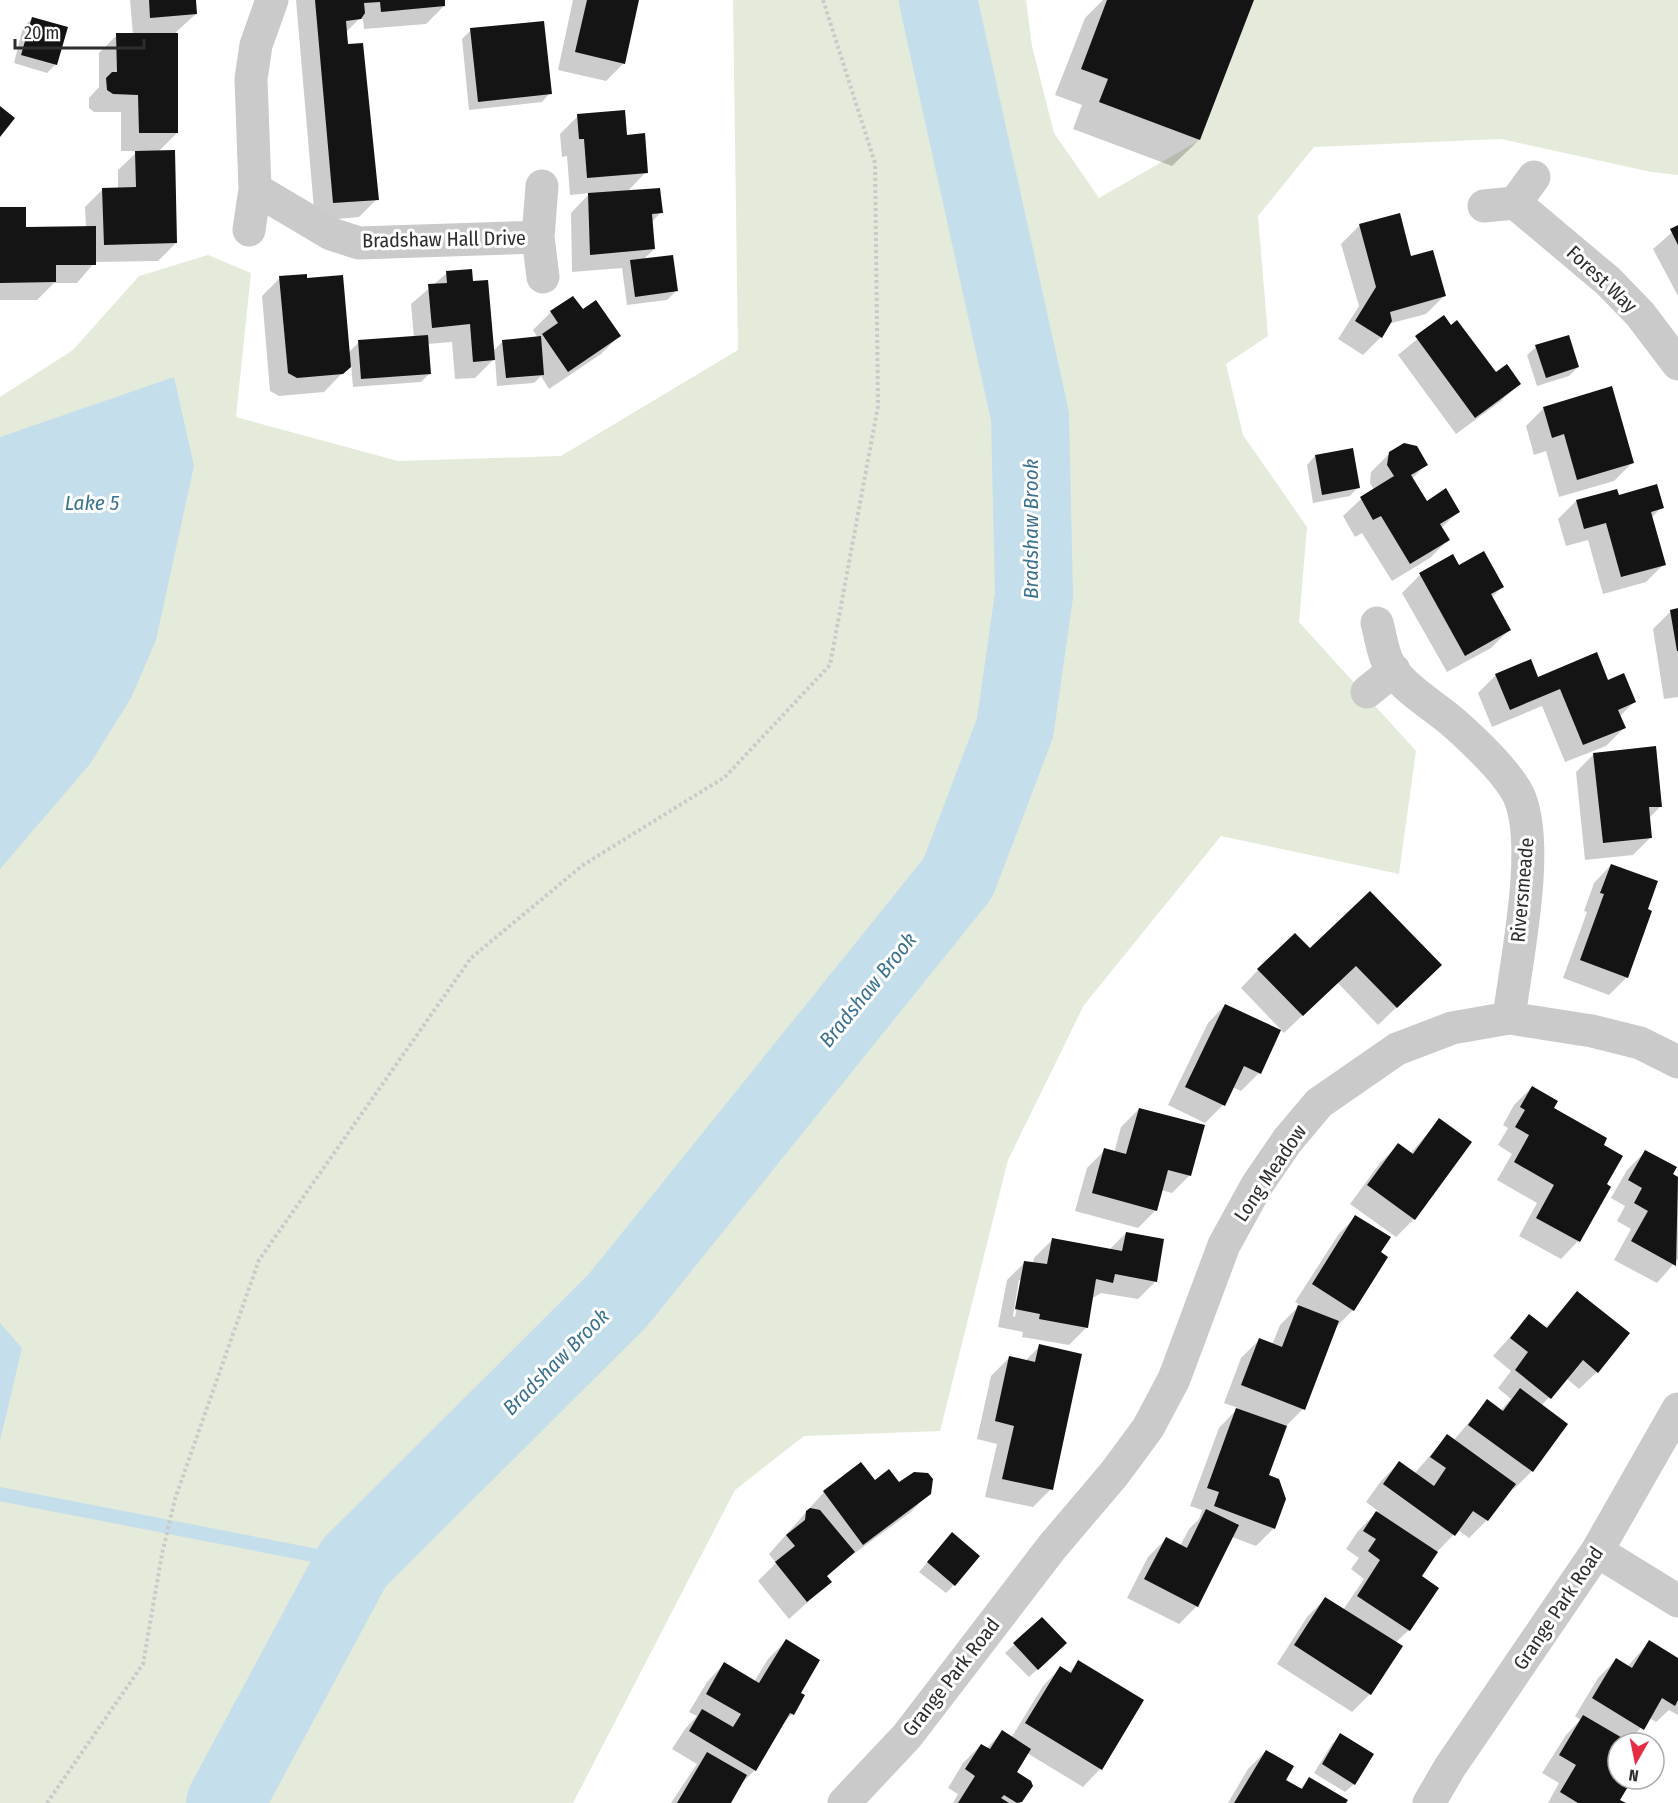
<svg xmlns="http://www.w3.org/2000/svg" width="1678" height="1803" font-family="'Fira Sans Condensed',sans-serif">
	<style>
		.green { fill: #e4ebda }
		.water { fill: #c5deeb }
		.shadow { fill: #0003; fill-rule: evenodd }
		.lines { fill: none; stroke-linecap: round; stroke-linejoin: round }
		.stream { stroke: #c5deeb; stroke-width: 14 }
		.river { stroke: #c5deeb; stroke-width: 78 }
		.building { fill: #141414 }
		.path { stroke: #cacaca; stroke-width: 4; stroke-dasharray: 3 3; stroke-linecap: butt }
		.street { stroke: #cacaca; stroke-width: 33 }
		.labels { text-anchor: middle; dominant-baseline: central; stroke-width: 6; stroke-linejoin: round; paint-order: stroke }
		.street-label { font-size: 20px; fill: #2d2d2d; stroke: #fff }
		.water-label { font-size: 21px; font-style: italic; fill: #3b728f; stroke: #fff }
	</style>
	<rect width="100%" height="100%" fill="#fff"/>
	<path class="green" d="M 733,0 L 1026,0 L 1032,46 L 1054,133 L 1099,198 L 1200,140 L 1254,0 L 1678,0 L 1678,175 L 1651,172 L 1501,139 L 1314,147 L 1258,216 L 1268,336 L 1226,364 L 1243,435 L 1307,527 L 1299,622 L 1416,751 L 1399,874 L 1221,836 L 1084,1005 L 1008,1160 L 940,1431 L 804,1436 L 735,1490 L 573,1803 L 0,1803 L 0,397 L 73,350 L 139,276 L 208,255 L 251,273 L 236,417 L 398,461 L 561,456 L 738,350 Z"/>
	<path class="water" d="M 174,377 L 194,466 L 156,640 L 131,698 L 90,764 L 0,869 L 0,437 Z
		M 0,1323 L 22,1348 L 0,1441 Z"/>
	<path class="shadow" d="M 130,0 L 195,0 L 196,14 L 176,32 L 177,133 L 158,152 L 176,243 L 158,261 L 95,262 L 77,283 L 54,283 L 37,300 L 0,300 L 0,208 L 25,228 L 86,228 L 85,207 L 103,189 L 118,189 L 118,170 L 138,151 L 121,151 L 121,112 L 94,112 L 89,108 L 89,98 L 99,87 L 99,53 L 117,35 L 133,35 Z
		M 296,0 L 443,0 L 444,6 L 426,24 L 364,29 L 363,19 L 359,19 L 345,33 L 377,199 L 359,217 L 315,221 Z
		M 573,0 L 638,0 L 624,63 L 606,81 L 558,70 Z
		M 1103,0 L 1252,0 L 1199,140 L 1172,166 L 1073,129 L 1082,105 L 1055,95 L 1085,18 Z
		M 32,19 L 56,64 L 47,73 L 14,63 L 23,27 Z
		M 471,30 L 550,93 L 542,102 L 469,110 L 462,39 Z
		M 578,116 L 626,136 L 646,172 L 627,192 L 661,212 L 652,222 L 654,249 L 643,260 L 676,291 L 667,300 L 627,305 L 622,268 L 572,272 L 571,213 L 590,193 L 570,195 L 567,156 L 562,157 L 560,134 Z
		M 1399,215 L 1410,258 L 1444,296 L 1426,314 L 1388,324 L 1381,337 L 1363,355 L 1338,339 L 1359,306 L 1341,244 L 1359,226 Z
		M 1678,227 L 1678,296 L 1653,249 Z
		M 447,273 L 472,283 L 492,352 L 503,341 L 538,338 L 533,330 L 551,312 L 582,311 L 619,336 L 601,354 L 549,389 L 541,376 L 534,383 L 497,386 L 495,358 L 475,378 L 455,379 L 452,342 L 427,344 L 430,373 L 421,382 L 353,387 L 351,364 L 324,392 L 279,396 L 270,391 L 262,296 L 280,278 L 348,353 L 359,342 L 414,338 L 411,304 Z
		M 1444,317 L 1495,374 L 1519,383 L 1501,401 L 1456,434 L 1398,355 Z
		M 1536,347 L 1578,367 L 1569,376 L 1537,386 L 1527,355 Z
		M 1544,408 L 1632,463 L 1614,481 L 1559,497 L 1546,451 L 1534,455 L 1526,426 Z
		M 1390,453 L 1426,464 L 1412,479 L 1426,503 L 1458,512 L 1441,528 L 1448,540 L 1430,558 L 1392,581 L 1362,533 L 1355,537 L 1343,516 L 1361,499 L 1374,490 L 1370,483 L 1371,472 Z
		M 1315,456 L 1358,487 L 1350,496 L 1313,503 L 1307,465 Z
		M 1618,497 L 1662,507 L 1651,518 L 1664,564 L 1646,582 L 1603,594 L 1588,540 L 1566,546 L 1558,519 L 1576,501 Z
		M 1452,556 L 1458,567 L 1502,587 L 1491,598 L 1509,630 L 1491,648 L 1447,672 L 1402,593 L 1420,575 Z
		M 1678,610 L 1678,697 L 1664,699 L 1653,629 L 1671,611 Z
		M 1496,675 L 1607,682 L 1634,702 L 1619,717 L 1624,728 L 1606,746 L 1565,762 L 1542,706 L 1492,727 L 1478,693 Z
		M 1594,754 L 1661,806 L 1649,818 L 1651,837 L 1633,855 L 1585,860 L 1576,772 Z
		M 1611,865 L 1647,910 L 1627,977 L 1609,995 L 1563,978 L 1587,912 L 1584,911 L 1594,883 Z
		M 1310,950 L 1422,983 L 1378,1025 L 1337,982 L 1284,1033 L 1241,988 L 1258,970 Z
		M 1225,1005 L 1259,1073 L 1241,1091 L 1232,1087 L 1223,1105 L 1205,1123 L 1168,1105 L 1208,1023 Z
		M 1532,1087 L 1552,1109 L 1602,1145 L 1605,1184 L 1578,1241 L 1561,1259 L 1519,1236 L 1537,1203 L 1497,1180 L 1512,1154 L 1498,1145 L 1508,1128 L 1503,1125 L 1514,1105 Z
		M 1139,1109 L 1190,1175 L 1172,1193 L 1161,1190 L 1156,1210 L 1138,1228 L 1075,1211 L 1087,1168 L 1105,1150 L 1114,1153 L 1121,1127 Z
		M 1439,1120 L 1414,1219 L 1396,1237 L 1350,1204 L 1380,1163 L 1398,1145 L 1410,1154 Z
		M 1645,1152 L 1678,1178 L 1678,1259 L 1657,1283 L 1614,1260 L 1631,1229 L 1617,1221 L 1625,1206 L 1611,1198 L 1627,1170 Z
		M 1355,1217 L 1379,1252 L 1353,1310 L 1334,1329 L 1303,1409 L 1285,1427 L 1267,1476 L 1274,1528 L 1256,1546 L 1232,1537 L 1197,1606 L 1179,1624 L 1127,1598 L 1148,1557 L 1166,1539 L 1180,1546 L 1189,1529 L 1199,1519 L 1202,1510 L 1190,1506 L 1219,1428 L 1238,1408 L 1224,1403 L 1241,1358 L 1259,1340 L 1272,1345 L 1280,1325 L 1300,1305 L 1295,1302 L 1338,1235 Z
		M 1126,1233 L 1156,1281 L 1138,1299 L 1101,1293 L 1091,1299 L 1087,1327 L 1069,1345 L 1022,1337 L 1023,1332 L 998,1327 L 1007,1280 L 1025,1262 L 1033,1264 L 1034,1258 L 1052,1240 L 1109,1250 ZM 1019,1280 L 1022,1280 L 1015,1317 L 1013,1316 Z
		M 1577,1293 L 1597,1372 L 1579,1389 L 1566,1378 L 1541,1406 L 1532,1471 L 1514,1489 L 1511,1487 L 1487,1520 L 1469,1538 L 1458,1530 L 1436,1553 L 1420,1577 L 1409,1630 L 1395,1643 L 1370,1694 L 1352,1712 L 1277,1664 L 1307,1617 L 1325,1599 L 1343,1610 L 1364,1579 L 1351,1569 L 1359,1558 L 1346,1549 L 1358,1531 L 1378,1511 L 1366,1502 L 1381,1481 L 1399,1463 L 1414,1474 L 1447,1436 L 1453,1441 L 1487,1401 L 1500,1411 L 1511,1399 L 1498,1388 L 1511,1371 L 1493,1356 L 1529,1316 L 1545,1328 Z
		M 1040,1346 L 1051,1489 L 1033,1507 L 985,1497 L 997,1444 L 977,1439 L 991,1376 L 1009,1358 L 1025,1361 Z
		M 874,1482 L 899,1485 L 929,1493 L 911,1512 L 844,1561 L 826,1577 L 830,1582 L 789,1619 L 758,1581 L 776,1563 L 769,1554 L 824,1492 Z
		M 944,1543 L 954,1585 L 946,1593 L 919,1572 Z
		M 1042,1619 L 1056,1652 L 1029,1677 L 1005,1653 Z
		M 786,1641 L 799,1693 L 792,1714 L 783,1724 L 755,1770 L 739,1786 L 729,1803 L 671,1803 L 697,1764 L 672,1749 L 685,1729 L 697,1716 L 689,1712 L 707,1682 L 724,1664 L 754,1682 L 768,1659 Z
		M 1649,1642 L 1678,1660 L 1678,1715 L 1669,1710 L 1656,1722 L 1649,1718 L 1628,1743 L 1618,1743 L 1618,1772 L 1615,1777 L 1618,1800 L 1623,1803 L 1548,1803 L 1559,1783 L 1542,1773 L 1566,1735 L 1580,1720 L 1575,1716 L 1598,1678 L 1616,1660 L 1627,1667 Z
		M 1079,1662 L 1142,1700 L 1100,1769 L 1083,1787 L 1027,1753 L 1015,1772 L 1020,1803 L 953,1803 L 958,1794 L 948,1788 L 963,1763 L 981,1745 L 986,1749 L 1002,1732 L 1011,1738 L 1043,1686 L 1060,1668 L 1068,1673 Z
		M 1341,1735 L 1354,1784 L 1345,1792 L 1314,1773 L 1332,1744 Z
		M 1266,1751 L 1284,1781 L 1299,1790 L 1310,1779 L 1344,1803 L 1228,1803 L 1248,1769 Z"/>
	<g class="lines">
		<path class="stream" d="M 0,1494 L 354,1563"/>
		<path class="river" d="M 225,1803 L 354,1563 L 618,1300 L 958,878 L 1015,728 L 1034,595 L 1030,416 L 938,0"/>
	</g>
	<path class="building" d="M 149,0 L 196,0 L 197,14 L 150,18 Z
		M 315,0 L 445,0 L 445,6 L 381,12 L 380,2 L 364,3 L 365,13 L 361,19 L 346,21 L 348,44 L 363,43 L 379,200 L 333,203 Z
		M 587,0 L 639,0 L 625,64 L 575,52 Z
		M 1107,0 L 1254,0 L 1200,140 L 1099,102 L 1108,79 L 1081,69 Z
		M 32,17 L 68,27 L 57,65 L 21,55 Z
		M 544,21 L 552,94 L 478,102 L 470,28 Z
		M 116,33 L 178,33 L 178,133 L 139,133 L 138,95 L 113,94 L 107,90 L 106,78 L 112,72 L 117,72 Z
		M 0,106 L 15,118 L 0,137 Z
		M 625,110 L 627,135 L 645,133 L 648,173 L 587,178 L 584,139 L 579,139 L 577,114 Z
		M 175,150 L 177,243 L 104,245 L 102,188 L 136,187 L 135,151 Z
		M 660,188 L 663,213 L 652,214 L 655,249 L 590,255 L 588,193 Z
		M 0,207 L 26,207 L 26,227 L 96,226 L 96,265 L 56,265 L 56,282 L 0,283 Z
		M 1400,213 L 1411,256 L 1433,250 L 1446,296 L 1390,312 L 1392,321 L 1382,338 L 1355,321 L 1376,287 L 1359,224 Z
		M 1678,225 L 1678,245 L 1670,229 Z
		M 673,255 L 678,291 L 635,297 L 630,260 Z
		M 472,269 L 473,281 L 488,280 L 495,360 L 473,362 L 470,324 L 432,328 L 428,284 L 447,283 L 446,271 Z
		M 307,274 L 307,278 L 343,275 L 351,367 L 343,374 L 297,378 L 288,373 L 279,276 Z
		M 573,296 L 583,309 L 596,300 L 621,336 L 568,372 L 542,334 L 558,323 L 550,311 Z
		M 1444,315 L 1451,325 L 1457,320 L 1496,372 L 1507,364 L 1521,384 L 1475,418 L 1415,336 Z
		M 428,335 L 431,374 L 361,379 L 358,340 Z
		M 1569,335 L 1579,367 L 1546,378 L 1535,345 Z
		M 541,336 L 544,375 L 506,378 L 502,340 Z
		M 1612,386 L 1634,463 L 1577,480 L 1564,434 L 1552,438 L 1543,407 Z
		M 1404,443 L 1417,446 L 1428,465 L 1411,475 L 1427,501 L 1446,488 L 1460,512 L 1440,524 L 1450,540 L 1410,564 L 1381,516 L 1373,520 L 1360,497 L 1394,476 L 1387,465 L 1389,452 Z
		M 1353,448 L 1360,488 L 1322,495 L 1315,455 Z
		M 1657,484 L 1664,508 L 1651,512 L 1666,565 L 1621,577 L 1606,523 L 1584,529 L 1576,500 L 1617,489 L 1619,495 Z
		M 1484,551 L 1504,587 L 1491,594 L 1511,630 L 1465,656 L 1419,573 L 1453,554 L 1459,565 Z
		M 1678,608 L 1678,651 L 1677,651 L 1670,610 Z
		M 1597,652 L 1608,680 L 1624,673 L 1636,702 L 1618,710 L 1626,728 L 1583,745 L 1560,689 L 1510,710 L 1495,674 L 1531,659 L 1538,677 Z
		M 1656,746 L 1662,807 L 1649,807 L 1652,838 L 1603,843 L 1593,753 Z
		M 1611,864 L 1658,881 L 1648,909 L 1652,911 L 1628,978 L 1580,960 L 1604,894 L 1600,893 Z
		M 1370,891 L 1442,965 L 1397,1008 L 1356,966 L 1303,1016 L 1257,969 L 1295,933 L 1310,948 Z
		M 1225,1004 L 1281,1030 L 1261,1074 L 1244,1066 L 1225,1106 L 1185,1087 Z
		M 1532,1086 L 1558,1101 L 1554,1108 L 1607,1138 L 1604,1145 L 1623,1156 L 1607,1184 L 1611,1187 L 1580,1242 L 1536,1218 L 1554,1185 L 1514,1162 L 1529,1135 L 1515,1127 L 1525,1110 L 1520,1107 Z
		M 1139,1108 L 1205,1125 L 1191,1176 L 1168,1170 L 1157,1211 L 1092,1193 L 1104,1148 L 1126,1154 Z
		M 1439,1118 L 1472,1142 L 1415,1220 L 1367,1185 L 1398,1143 L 1413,1154 Z
		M 1645,1150 L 1677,1167 L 1673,1174 L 1678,1177 L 1676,1266 L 1631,1241 L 1648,1211 L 1634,1203 L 1642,1188 L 1628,1180 Z
		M 1355,1215 L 1391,1237 L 1381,1252 L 1388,1257 L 1354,1311 L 1312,1284 Z
		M 1126,1232 L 1164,1239 L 1157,1282 L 1115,1274 L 1113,1283 L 1096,1279 L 1088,1328 L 1039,1319 L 1040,1314 L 1015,1309 L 1024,1261 L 1047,1264 L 1052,1238 L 1122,1251 Z
		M 1577,1291 L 1630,1333 L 1598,1373 L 1583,1360 L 1551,1399 L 1515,1370 L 1528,1352 L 1510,1338 L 1529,1314 L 1547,1328 Z
		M 1298,1305 L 1339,1321 L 1305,1410 L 1241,1385 L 1259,1338 L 1282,1347 Z
		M 1039,1344 L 1082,1354 L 1053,1490 L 1002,1479 L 1014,1426 L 995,1421 L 1009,1356 L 1035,1362 Z
		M 1520,1388 L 1568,1424 L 1533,1472 L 1468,1425 L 1487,1399 L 1503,1411 Z
		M 1236,1408 L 1287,1426 L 1269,1475 L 1279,1479 L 1286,1499 L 1275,1529 L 1214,1506 L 1219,1492 L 1207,1488 Z
		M 1447,1434 L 1516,1484 L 1488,1521 L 1473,1511 L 1455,1536 L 1383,1484 L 1399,1461 L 1434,1486 L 1446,1468 L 1430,1457 Z
		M 861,1462 L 875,1480 L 889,1469 L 899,1482 L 914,1472 L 928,1473 L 933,1479 L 931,1494 L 863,1545 L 823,1491 Z
		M 810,1508 L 820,1510 L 855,1552 L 827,1576 L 832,1582 L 807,1602 L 775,1562 L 795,1546 L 786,1535 L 805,1520 L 806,1511 Z
		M 1206,1509 L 1239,1525 L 1198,1607 L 1144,1579 L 1166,1537 L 1187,1548 Z
		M 1376,1511 L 1438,1552 L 1422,1576 L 1439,1588 L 1410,1631 L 1357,1596 L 1380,1560 L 1368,1551 L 1376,1539 L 1363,1531 Z
		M 952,1532 L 980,1556 L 955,1586 L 927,1562 Z
		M 1325,1597 L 1403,1646 L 1371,1695 L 1294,1645 Z
		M 1042,1617 L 1067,1643 L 1038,1670 L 1013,1643 Z
		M 786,1639 L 820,1660 L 801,1693 L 805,1695 L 794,1715 L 790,1713 L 756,1771 L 689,1731 L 702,1709 L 733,1727 L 741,1714 L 706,1694 L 724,1662 L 759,1683 Z
		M 1649,1640 L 1678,1658 L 1678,1700 L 1675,1706 L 1662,1698 L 1644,1730 L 1592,1698 L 1616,1658 L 1632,1668 Z
		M 1078,1660 L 1144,1700 L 1102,1770 L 1025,1723 L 1060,1666 L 1071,1673 Z
		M 1583,1715 L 1631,1743 L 1618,1743 L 1617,1777 L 1629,1785 L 1620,1800 L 1626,1803 L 1578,1803 L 1560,1792 L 1576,1765 L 1559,1755 Z
		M 1002,1730 L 1031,1749 L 1017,1772 L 1031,1781 L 1033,1786 L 1022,1802 L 1017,1803 L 1004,1795 L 1001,1798 L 1009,1803 L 958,1803 L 975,1776 L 965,1769 L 981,1744 L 990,1749 Z
		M 1340,1733 L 1374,1754 L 1355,1785 L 1322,1764 Z
		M 1266,1750 L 1294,1766 L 1286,1780 L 1302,1789 L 1309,1777 L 1348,1800 L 1346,1803 L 1234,1803 Z
		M 707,1752 L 747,1775 L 731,1803 L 677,1803 Z"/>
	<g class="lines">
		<path class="path" d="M 47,1803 L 143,1664 L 162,1554 L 175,1499 L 259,1260 L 471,958 L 583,865 L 725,777 L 830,665 L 878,406 L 875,163 L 823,0"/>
		<path class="street" d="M 542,186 L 538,237 L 543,277
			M 255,189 L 331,234 L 359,243 L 538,237
			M 1515,203 L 1608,281 L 1640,314 L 1678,364
			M 1484,206 L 1515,203 L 1534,177
			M 249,230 L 255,189 L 251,79 L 256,45 L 272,0
			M 1377,623 C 1380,634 1382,647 1386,658 C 1398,687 1433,704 1455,724 C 1474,741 1508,773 1519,796 C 1541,847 1516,961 1509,1018
			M 1367,692 L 1394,670
			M 1597,1551 L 1678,1601
			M 844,1803 L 907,1736 L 1052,1547 L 1114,1474 L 1148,1428 L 1174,1379 L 1224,1245 L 1257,1185 L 1287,1141 L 1319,1103 L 1397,1049 L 1452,1028 L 1509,1018 L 1592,1031 L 1640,1043 L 1678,1062
			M 1429,1803 L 1450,1767 L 1597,1551 L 1678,1409"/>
	</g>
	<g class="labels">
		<g class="street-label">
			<text transform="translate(444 239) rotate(-1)">Bradshaw Hall Drive</text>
			<text transform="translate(1602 279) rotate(43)">Forest Way</text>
			<text transform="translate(1522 890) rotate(-85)">Riversmeade</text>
			<text transform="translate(1270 1173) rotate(-56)">Long Meadow</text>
			<text transform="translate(1558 1608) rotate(-56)">Grange Park Road</text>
			<text transform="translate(951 1677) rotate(-52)">Grange Park Road</text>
		</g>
		<g class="water-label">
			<text x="92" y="503">Lake 5</text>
			<text transform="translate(1031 529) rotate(-90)">Bradshaw Brook</text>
			<text transform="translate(868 990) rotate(-51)">Bradshaw Brook</text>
			<text transform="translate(556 1362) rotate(-45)">Bradshaw Brook</text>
		</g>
	</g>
	<g transform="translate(1636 1761) rotate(189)"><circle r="28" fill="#ffffff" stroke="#ababab" stroke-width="1.5"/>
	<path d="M0-4.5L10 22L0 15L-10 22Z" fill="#e62c42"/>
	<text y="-9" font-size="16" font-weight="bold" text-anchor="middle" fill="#2d2d2d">N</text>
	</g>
	<path d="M15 39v9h129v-9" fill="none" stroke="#2d2d2d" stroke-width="3"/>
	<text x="24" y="39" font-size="18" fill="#2d2d2d" stroke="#ffffff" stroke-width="4.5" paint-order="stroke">20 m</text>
</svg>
